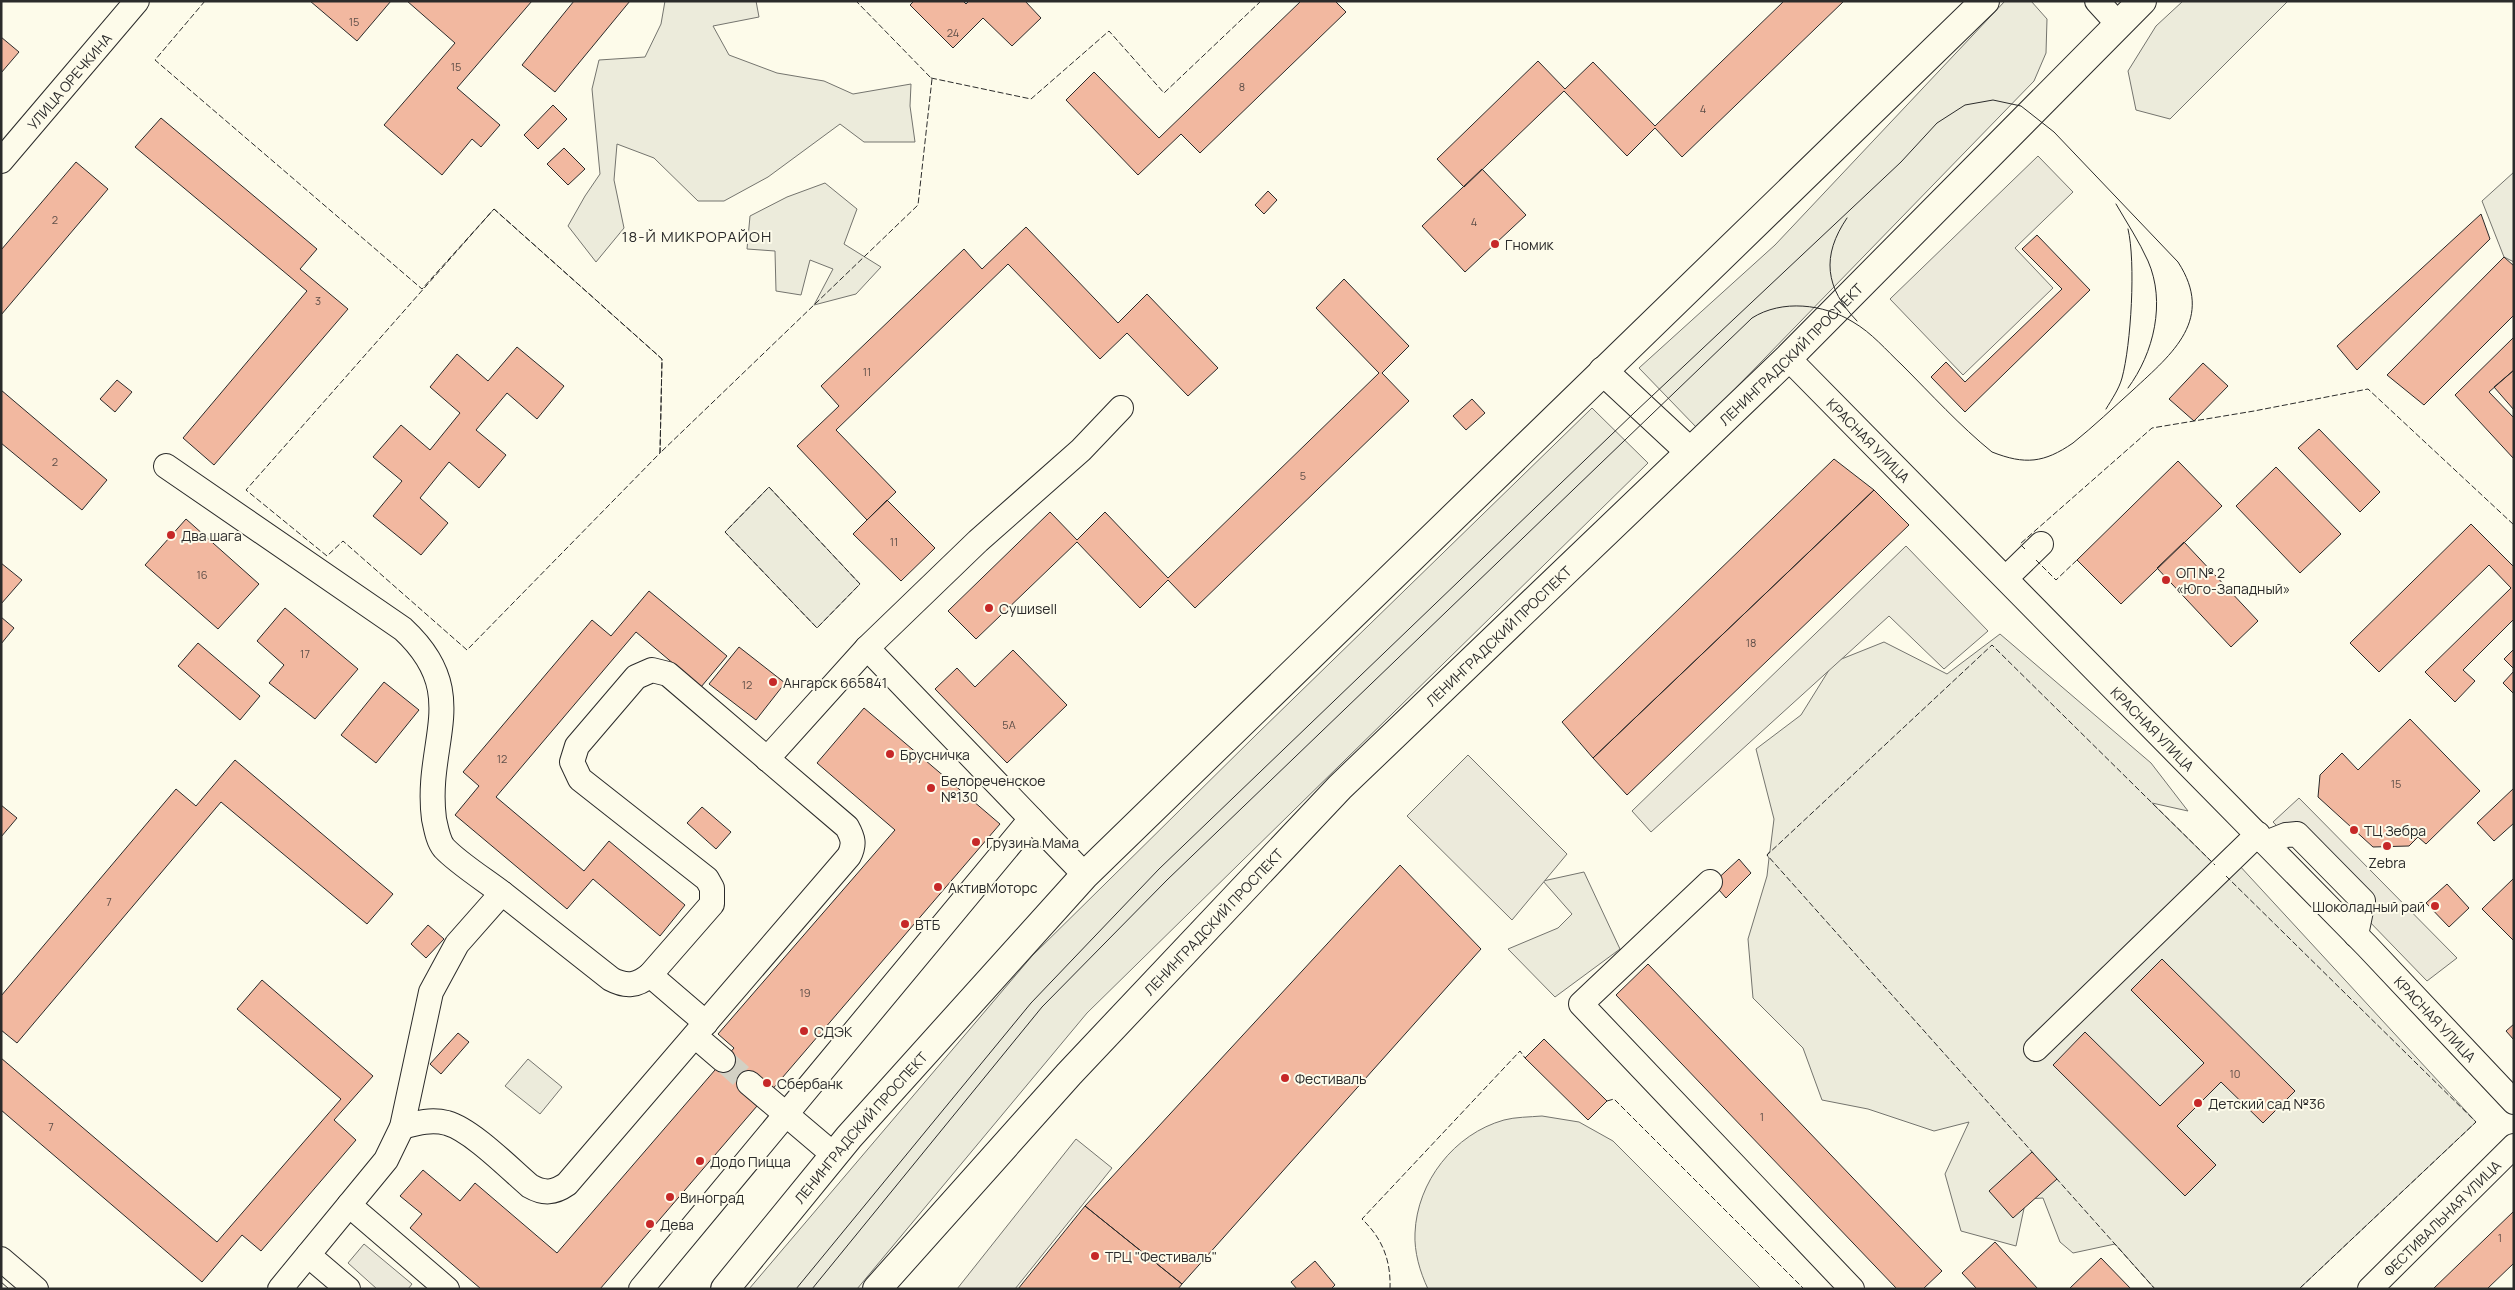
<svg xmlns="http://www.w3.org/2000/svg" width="2515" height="1290" font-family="Manrope,sans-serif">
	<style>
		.green { fill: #ecebdb; stroke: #74746e }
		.parking { fill: #eceadb; stroke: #74746e }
		.building { fill: #f2b8a0; stroke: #2b2b2b }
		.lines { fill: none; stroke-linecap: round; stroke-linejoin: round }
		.minor-tunnel { stroke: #d3d1c4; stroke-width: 24; stroke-dasharray: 24 12; stroke-linecap: butt }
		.minor-casing { stroke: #2b2b2b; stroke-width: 26 }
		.major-casing { stroke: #2b2b2b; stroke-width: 30 }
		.minor { stroke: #fdfbea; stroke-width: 24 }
		.major { stroke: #fdfbea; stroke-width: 28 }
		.tram { stroke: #2b2b2b; stroke-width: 1 }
		.fence { stroke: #2b2b2b; stroke-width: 1; stroke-dasharray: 6 2.5; stroke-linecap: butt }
		.poi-dot { fill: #c62828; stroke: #fdfbea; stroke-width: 2 }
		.labels { text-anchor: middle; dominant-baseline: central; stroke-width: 4; stroke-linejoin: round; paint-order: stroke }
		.number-label { font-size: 11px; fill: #5d4e48 }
		.street-label { font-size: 14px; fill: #2b2b2b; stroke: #fdfbea }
		.poi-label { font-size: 14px; fill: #2b2b2b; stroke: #fdfbea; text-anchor: start }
		.neighbourhood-label { font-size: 15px; letter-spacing: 1px; fill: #2b2b2b; stroke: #fdfbea }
	</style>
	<rect width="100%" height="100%" fill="#fdfbea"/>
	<path class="green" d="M 665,1 L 756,1 L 759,17 L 713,26 L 729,55 L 777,73 L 824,81 L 853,94 L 911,84 L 910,106 L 915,142 L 864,142 L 840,124 L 768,177 L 724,201 L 698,201 L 654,158 L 617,144 L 614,180 L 624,228 L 596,262 L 568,226 L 585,196 L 600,174 L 592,89 L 599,60 L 645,57 L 661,24 Z
		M 2005,1 L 2031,1 L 2047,19 L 2046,53 L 2034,81 L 1697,428 L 1639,368 L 1775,245 Z
		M 2183,1 L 2288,1 L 2170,119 L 2136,110 L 2128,71 L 2156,26 Z
		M 2514,172 L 2514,262 L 2504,257 L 2482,201 Z
		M 825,183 L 857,209 L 844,244 L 881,267 L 856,294 L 814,305 L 833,269 L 810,260 L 801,295 L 776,291 L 775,251 L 747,249 L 750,216 L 787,197 Z
		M 1592,408 L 1648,463 L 1087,1013 L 857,1289 L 749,1289 L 1032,956 L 1257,734 Z
		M 769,487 L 860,584 L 817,628 L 725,532 Z
		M 2000,634 L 2151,763 L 2188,811 L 2152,803 L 2226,876 L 2238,864 L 2476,1122 L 2299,1289 L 2155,1289 L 2115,1244 L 2073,1253 L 2060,1242 L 2043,1198 L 2026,1199 L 2016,1246 L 1961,1231 L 1945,1174 L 1969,1122 L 1934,1131 L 1868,1109 L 1822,1100 L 1803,1048 L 1753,998 L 1748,939 L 1767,876 L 1769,858 L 1767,855 L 1770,851 L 1774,819 L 1756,749 L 1801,715 L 1834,662 L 1884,642 L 1947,674 Z
		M 1584,872 L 1620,949 L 1555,997 L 1508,949 L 1558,928 L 1572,914 L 1543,881 Z
		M 528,1059 L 562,1087 L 540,1114 L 505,1086 Z
		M 1542,1116 L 1579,1122 L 1613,1141 L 1761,1289 L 1428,1289 C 1420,1272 1414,1252 1415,1233 C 1417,1182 1454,1134 1504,1120 C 1515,1117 1530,1117 1542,1116 Z"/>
	<path class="parking" d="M 2038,156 L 2073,192 L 2015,248 L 2053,288 L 1963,375 L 1890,299 Z
		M 1906,546 L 1988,631 L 1944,669 L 1889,616 L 1651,832 L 1632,811 Z
		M 1468,755 L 1567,854 L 1512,920 L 1407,816 Z
		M 2299,798 L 2457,958 L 2427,981 L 2273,822 Z
		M 1076,1139 L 1112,1168 L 1015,1289 L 957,1289 Z
		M 364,1244 L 412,1284 L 408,1289 L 377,1289 L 348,1263 Z"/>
	<path class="building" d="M 310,1 L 391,1 L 357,41 Z
		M 407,1 L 532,1 L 457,88 L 500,125 L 481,147 L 472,139 L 442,175 L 384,125 L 455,43 Z
		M 574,1 L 630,1 L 555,92 L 522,65 Z
		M 914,1 L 963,1 L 966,4 L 969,1 L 1025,1 L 1041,18 L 1012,46 L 983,18 L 953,48 L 910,5 Z
		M 1301,1 L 1335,1 L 1346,12 L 1200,153 L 1181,134 L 1138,175 L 1066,100 L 1094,72 L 1159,138 Z
		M 1784,1 L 1844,1 L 1682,157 L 1655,128 L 1627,156 L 1564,91 L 1464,187 L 1437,159 L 1538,61 L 1565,89 L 1593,62 L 1655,126 Z
		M 1,37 L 19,52 L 1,73 Z
		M 553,105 L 567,119 L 538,149 L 524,135 Z
		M 161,118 L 317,249 L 300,269 L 348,309 L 214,465 L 183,438 L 307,291 L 135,147 Z
		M 564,148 L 585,169 L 568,185 L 547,164 Z
		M 76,162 L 108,189 L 1,315 L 1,250 Z
		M 1482,169 L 1526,215 L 1465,272 L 1422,226 Z
		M 1268,191 L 1277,200 L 1264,214 L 1255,205 Z
		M 2481,214 L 2490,239 L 2357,370 L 2337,346 Z
		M 1026,227 L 1118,323 L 1147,294 L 1218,368 L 1188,396 L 1127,333 L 1100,359 L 1008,264 L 836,430 L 896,492 L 867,520 L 797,446 L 839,406 L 821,386 L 964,249 L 982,269 Z
		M 2037,235 L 2090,290 L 1965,412 L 1931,377 L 1946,362 L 1965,382 L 2062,289 L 2022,249 Z
		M 2504,257 L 2514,266 L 2514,315 L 2424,405 L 2387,375 Z
		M 1344,279 L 1409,346 L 1382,373 L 1409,401 L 1195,608 L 1168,580 L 1140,608 L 1077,542 L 976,639 L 948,611 L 1050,512 L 1077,540 L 1105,512 L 1168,578 L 1379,373 L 1316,308 Z
		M 2514,337 L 2514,370 L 2489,392 L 2514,418 L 2514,459 L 2455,395 Z
		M 517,347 L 564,386 L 537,419 L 507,393 L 476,430 L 506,455 L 479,488 L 449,462 L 420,498 L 448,523 L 421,555 L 373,516 L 402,481 L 373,457 L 401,425 L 430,450 L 460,413 L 430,387 L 457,354 L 488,381 Z
		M 2203,363 L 2228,386 L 2194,421 L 2169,399 Z
		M 2514,370 L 2514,410 L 2494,387 Z
		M 117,380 L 132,392 L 115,412 L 100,399 Z
		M 1,390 L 107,480 L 82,510 L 1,443 Z
		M 1472,399 L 1485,413 L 1466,430 L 1453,416 Z
		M 2319,429 L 2380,492 L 2360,512 L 2298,448 Z
		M 1834,459 L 1874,490 L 1593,758 L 1562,722 Z
		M 2178,461 L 2222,506 L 2121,604 L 2077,560 Z
		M 2276,467 L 2341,534 L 2300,573 L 2236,506 Z
		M 1874,490 L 1909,525 L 1627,795 L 1593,758 Z
		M 887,500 L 935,548 L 901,581 L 853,534 Z
		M 186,519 L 259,584 L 218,629 L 145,565 Z
		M 2471,524 L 2514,567 L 2514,619 L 2463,670 L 2475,681 L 2455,702 L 2425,672 L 2511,588 L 2489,565 L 2379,672 L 2350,643 Z
		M 2184,542 L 2258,621 L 2231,647 L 2157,568 Z
		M 1,563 L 22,580 L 1,604 Z
		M 649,591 L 727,656 L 701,687 L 636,632 L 496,797 L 584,871 L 609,841 L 685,905 L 660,936 L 593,879 L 567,909 L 455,815 L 479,786 L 463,772 L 592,620 L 611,636 Z
		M 285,608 L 358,669 L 315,719 L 269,683 L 284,665 L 257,641 Z
		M 1,617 L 14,628 L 1,644 Z
		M 198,643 L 260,696 L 240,720 L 178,666 Z
		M 739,647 L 785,683 L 756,720 L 709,684 Z
		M 2514,649 L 2514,669 L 2504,659 Z
		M 1013,650 L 1067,705 L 1007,763 L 935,689 L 957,668 L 975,687 Z
		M 2514,671 L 2514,694 L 2503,683 Z
		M 384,682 L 419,710 L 376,763 L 341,735 Z
		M 864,708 L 1000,824 L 770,1092 L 754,1078 L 741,1092 L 757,1106 L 600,1289 L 481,1289 L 410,1228 L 422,1214 L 400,1196 L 423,1170 L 460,1201 L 475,1183 L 557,1253 L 734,1048 L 718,1034 L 895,830 L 817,763 Z
		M 2410,719 L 2480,791 L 2426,844 L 2418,837 L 2409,846 L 2373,847 L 2318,797 L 2320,775 L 2342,753 L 2358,770 Z
		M 235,760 L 393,894 L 367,924 L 221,802 L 17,1043 L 1,1030 L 1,996 L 176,789 L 196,806 Z
		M 2514,788 L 2514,823 L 2494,841 L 2477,823 Z
		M 1,805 L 17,818 L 1,837 Z
		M 702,807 L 731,832 L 716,849 L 687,823 Z
		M 1739,859 L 1751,873 L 1726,898 L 1713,883 Z
		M 1400,865 L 1481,949 L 1182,1284 L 1085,1206 Z
		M 2514,878 L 2514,941 L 2482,909 Z
		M 2447,884 L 2469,908 L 2449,927 L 2426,903 Z
		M 428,925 L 444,939 L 426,958 L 411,944 Z
		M 2162,959 L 2295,1091 L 2263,1123 L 2221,1082 L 2177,1126 L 2216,1165 L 2185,1196 L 2053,1065 L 2085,1032 L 2160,1106 L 2204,1063 L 2131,990 Z
		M 1648,964 L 1942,1271 L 1923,1289 L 1897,1289 L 1616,995 Z
		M 262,980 L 373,1076 L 334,1120 L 356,1140 L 261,1251 L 242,1235 L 202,1282 L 1,1110 L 1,1058 L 217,1242 L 341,1099 L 237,1009 Z
		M 2514,1024 L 2514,1040 L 2506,1031 Z
		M 458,1033 L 469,1042 L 441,1074 L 430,1064 Z
		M 1544,1039 L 1607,1101 L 1588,1120 L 1525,1058 Z
		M 2032,1152 L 2057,1179 L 2013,1218 L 1989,1191 Z
		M 1085,1206 L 1182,1284 L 1178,1289 L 1018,1289 Z
		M 2514,1211 L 2514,1263 L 2487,1289 L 2433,1289 Z
		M 1995,1242 L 2038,1289 L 1977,1289 L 1962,1273 Z
		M 2101,1258 L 2131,1289 L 2069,1289 Z
		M 1315,1261 L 1335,1285 L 1331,1289 L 1297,1289 L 1291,1282 Z"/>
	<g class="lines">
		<path class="minor-tunnel" d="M 723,1060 L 749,1083"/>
		<g class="minor-casing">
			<g id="minor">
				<path d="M 2097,1 L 2118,24"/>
				<path id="s1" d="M 1,161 L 137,1"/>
				<path id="s2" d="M 1788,358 L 2367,946 L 2514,1102"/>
				<path d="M 166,466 L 403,629 C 473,694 424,741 434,819 C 436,828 438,841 444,848 C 458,863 485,880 502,893 L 457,944 L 431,992 L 402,1127 L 386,1160 L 280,1289"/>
				<path d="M 2006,578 L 2041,544"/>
				<path d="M 867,648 L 1085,875"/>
				<path d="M 767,759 L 867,648 L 978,541 L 1081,450 L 1121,408"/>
				<path d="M 2266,843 L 2286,835 L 2297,834 L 2363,901 L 2356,935"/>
				<path d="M 1710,882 L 1581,1004 L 1852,1289"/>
				<path d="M 650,975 L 706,1023"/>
				<path d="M 695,1036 L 723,1060"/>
				<path d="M 2036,1049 L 2258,834"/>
				<path d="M 749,1083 L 834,1155"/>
				<path d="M 402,1127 C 417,1123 431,1119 447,1123 C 472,1130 510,1169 530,1186 C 544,1194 554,1193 567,1184 L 849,856 C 855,844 853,838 847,827 L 668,674 L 652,670 L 636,677 L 577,746 L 572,762 L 580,779 L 707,879 L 712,888 L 712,904 L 650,975 C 637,986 626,987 611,979 L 502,893"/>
				<path d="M 349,1205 L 447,1289"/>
				<path d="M 308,1255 L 348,1289"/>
				<path d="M 1,1259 L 36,1289"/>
				<path d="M 641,1289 L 1031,819"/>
				<path id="s3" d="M 2370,1289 L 2514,1146"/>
			</g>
		</g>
		<g class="major-casing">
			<g id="major">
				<path d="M 1603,371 L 1689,451"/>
				<path id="s4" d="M 725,1289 L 849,1137 L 1085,875 L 1985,1"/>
				<path id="s5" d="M 877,1289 L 1069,1074 L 1340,787 L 1788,358 L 2142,1"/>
			</g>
		</g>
		<use href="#minor" class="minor"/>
		<use href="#major" class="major"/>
		<path class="tram" d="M 2116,204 C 2127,223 2139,241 2148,261 C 2166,302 2154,353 2128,388
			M 1847,218 C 1821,256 1825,288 1857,321
			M 2106,409 C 2112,399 2119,389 2122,378 C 2131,345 2136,262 2128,229
			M 1,1282 L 9,1289
			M 796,1289 L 1031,1003 L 1159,869 L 1635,412 L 1901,162 L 1937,123 L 1965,105 L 1993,100 L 2021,106 L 2054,132 L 2178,262 C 2215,319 2173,353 2133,390 C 2113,408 2094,426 2073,443 C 2044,463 2025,465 1992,452 C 1960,426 1931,394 1902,365 C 1886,350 1872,333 1853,322 C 1824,304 1782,299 1752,318 L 1167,880 L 1042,1007 L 812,1289"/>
		<path class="fence" d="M 205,1 L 155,60 L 422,289 L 494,209 L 662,359 L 660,453 L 918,205 L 932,79 L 856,1
			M 931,78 L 1031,99 L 1109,31 L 1164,93 L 1261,1
			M 494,209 L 662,359 L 660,453 L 467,650 L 343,541 L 327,556 L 246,490 Z
			M 769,487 L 860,584 L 817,628 L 725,532 Z
			M 2025,549 L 2020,544 L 2152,428 L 2254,411 L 2368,389 L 2514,525
			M 2036,560 L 2056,580 L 2077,560
			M 2226,876 L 2476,1122 L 2299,1289
			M 1607,1101 L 1614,1099 L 1804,1289
			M 2034,1154 L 1767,855 L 1992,645 L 2215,865
			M 2056,1178 L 2155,1289
			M 1390,1289 C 1391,1261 1383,1239 1362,1219 L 1520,1051 L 1525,1058"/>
	</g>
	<g class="poi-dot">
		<circle cx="1495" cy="244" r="5"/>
		<circle cx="171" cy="535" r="5"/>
		<circle cx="2166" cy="580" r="5"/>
		<circle cx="989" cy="608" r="5"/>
		<circle cx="773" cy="682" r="5"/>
		<circle cx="890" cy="754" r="5"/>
		<circle cx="931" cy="788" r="5"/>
		<circle cx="2354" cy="830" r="5"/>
		<circle cx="976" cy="842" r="5"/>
		<circle cx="2387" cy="846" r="5"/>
		<circle cx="938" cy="887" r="5"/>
		<circle cx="2435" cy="906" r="5"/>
		<circle cx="905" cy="924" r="5"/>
		<circle cx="804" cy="1031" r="5"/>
		<circle cx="1285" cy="1078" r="5"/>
		<circle cx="767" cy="1083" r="5"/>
		<circle cx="2198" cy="1103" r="5"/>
		<circle cx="700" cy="1161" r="5"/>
		<circle cx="670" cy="1197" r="5"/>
		<circle cx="650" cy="1224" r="5"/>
		<circle cx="1095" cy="1256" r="5"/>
	</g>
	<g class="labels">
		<g class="number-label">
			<text x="354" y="21">15</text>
			<text x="953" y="32">24</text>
			<text x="456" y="66">15</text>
			<text x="1242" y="86">8</text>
			<text x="1703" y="108">4</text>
			<text x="55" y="219">2</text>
			<text x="1474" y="221">4</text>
			<text x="318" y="300">3</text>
			<text x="867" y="371">11</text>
			<text x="55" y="461">2</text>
			<text x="1303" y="475">5</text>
			<text x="894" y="541">11</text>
			<text x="202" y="574">16</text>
			<text x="1751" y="642">18</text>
			<text x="305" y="653">17</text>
			<text x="747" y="684">12</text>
			<text x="1009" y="724">5А</text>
			<text x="502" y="758">12</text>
			<text x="2396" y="783">15</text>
			<text x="109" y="901">7</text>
			<text x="805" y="992">19</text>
			<text x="2235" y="1073">10</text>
			<text x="1762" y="1116">1</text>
			<text x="51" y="1126">7</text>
			<text x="2500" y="1237">1</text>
		</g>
		<g class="street-label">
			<text stroke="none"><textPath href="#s1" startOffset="105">УЛИЦА ОРЕЧКИНА</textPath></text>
			<text stroke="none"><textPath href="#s5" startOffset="1308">ЛЕНИНГРАДСКИЙ ПРОСПЕКТ</textPath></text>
			<text stroke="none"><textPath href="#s2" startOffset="115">КРАСНАЯ УЛИЦА</textPath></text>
			<text stroke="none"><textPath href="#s5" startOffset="902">ЛЕНИНГРАДСКИЙ ПРОСПЕКТ</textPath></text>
			<text stroke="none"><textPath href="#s2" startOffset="520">КРАСНАЯ УЛИЦА</textPath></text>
			<text stroke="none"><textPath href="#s5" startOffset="498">ЛЕНИНГРАДСКИЙ ПРОСПЕКТ</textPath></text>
			<text stroke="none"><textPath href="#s2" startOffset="925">КРАСНАЯ УЛИЦА</textPath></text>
			<text stroke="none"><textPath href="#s4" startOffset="211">ЛЕНИНГРАДСКИЙ ПРОСПЕКТ</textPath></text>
			<text stroke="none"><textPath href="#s3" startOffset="101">ФЕСТИВАЛЬНАЯ УЛИЦА</textPath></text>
		</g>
		<g class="poi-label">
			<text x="1505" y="244">Гномик</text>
			<text x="181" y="535">Два шага</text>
			<text x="2176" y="572">ОП № 2<tspan x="2176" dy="16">«Юго-Западный»</tspan></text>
			<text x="999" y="608">Сушиsell</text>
			<text x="783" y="682">Ангарск 665841</text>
			<text x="900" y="754">Брусничка</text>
			<text x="941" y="780">Белореченское<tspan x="941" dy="16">№130</tspan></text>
			<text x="2364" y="830">ТЦ Зебра</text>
			<text x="986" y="842">Грузина Мама</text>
			<text x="2387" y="862" text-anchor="middle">Zebra</text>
			<text x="948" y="887">АктивМоторс</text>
			<text x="2425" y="906" text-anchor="end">Шоколадный рай</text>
			<text x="915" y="924">ВТБ</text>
			<text x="814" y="1031">СДЭК</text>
			<text x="1295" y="1078">Фестиваль</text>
			<text x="777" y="1083">Сбербанк</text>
			<text x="2208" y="1103">Детский сад №36</text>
			<text x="710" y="1161">Додо Пицца</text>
			<text x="680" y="1197">Виноград</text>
			<text x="660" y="1224">Дева</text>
			<text x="1105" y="1256">ТРЦ "Фестиваль"</text>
		</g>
		<g class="neighbourhood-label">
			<text x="697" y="236">18-Й МИКРОРАЙОН</text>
		</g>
	</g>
	<rect width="2515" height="1290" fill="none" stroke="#2b2b2b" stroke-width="5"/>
</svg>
